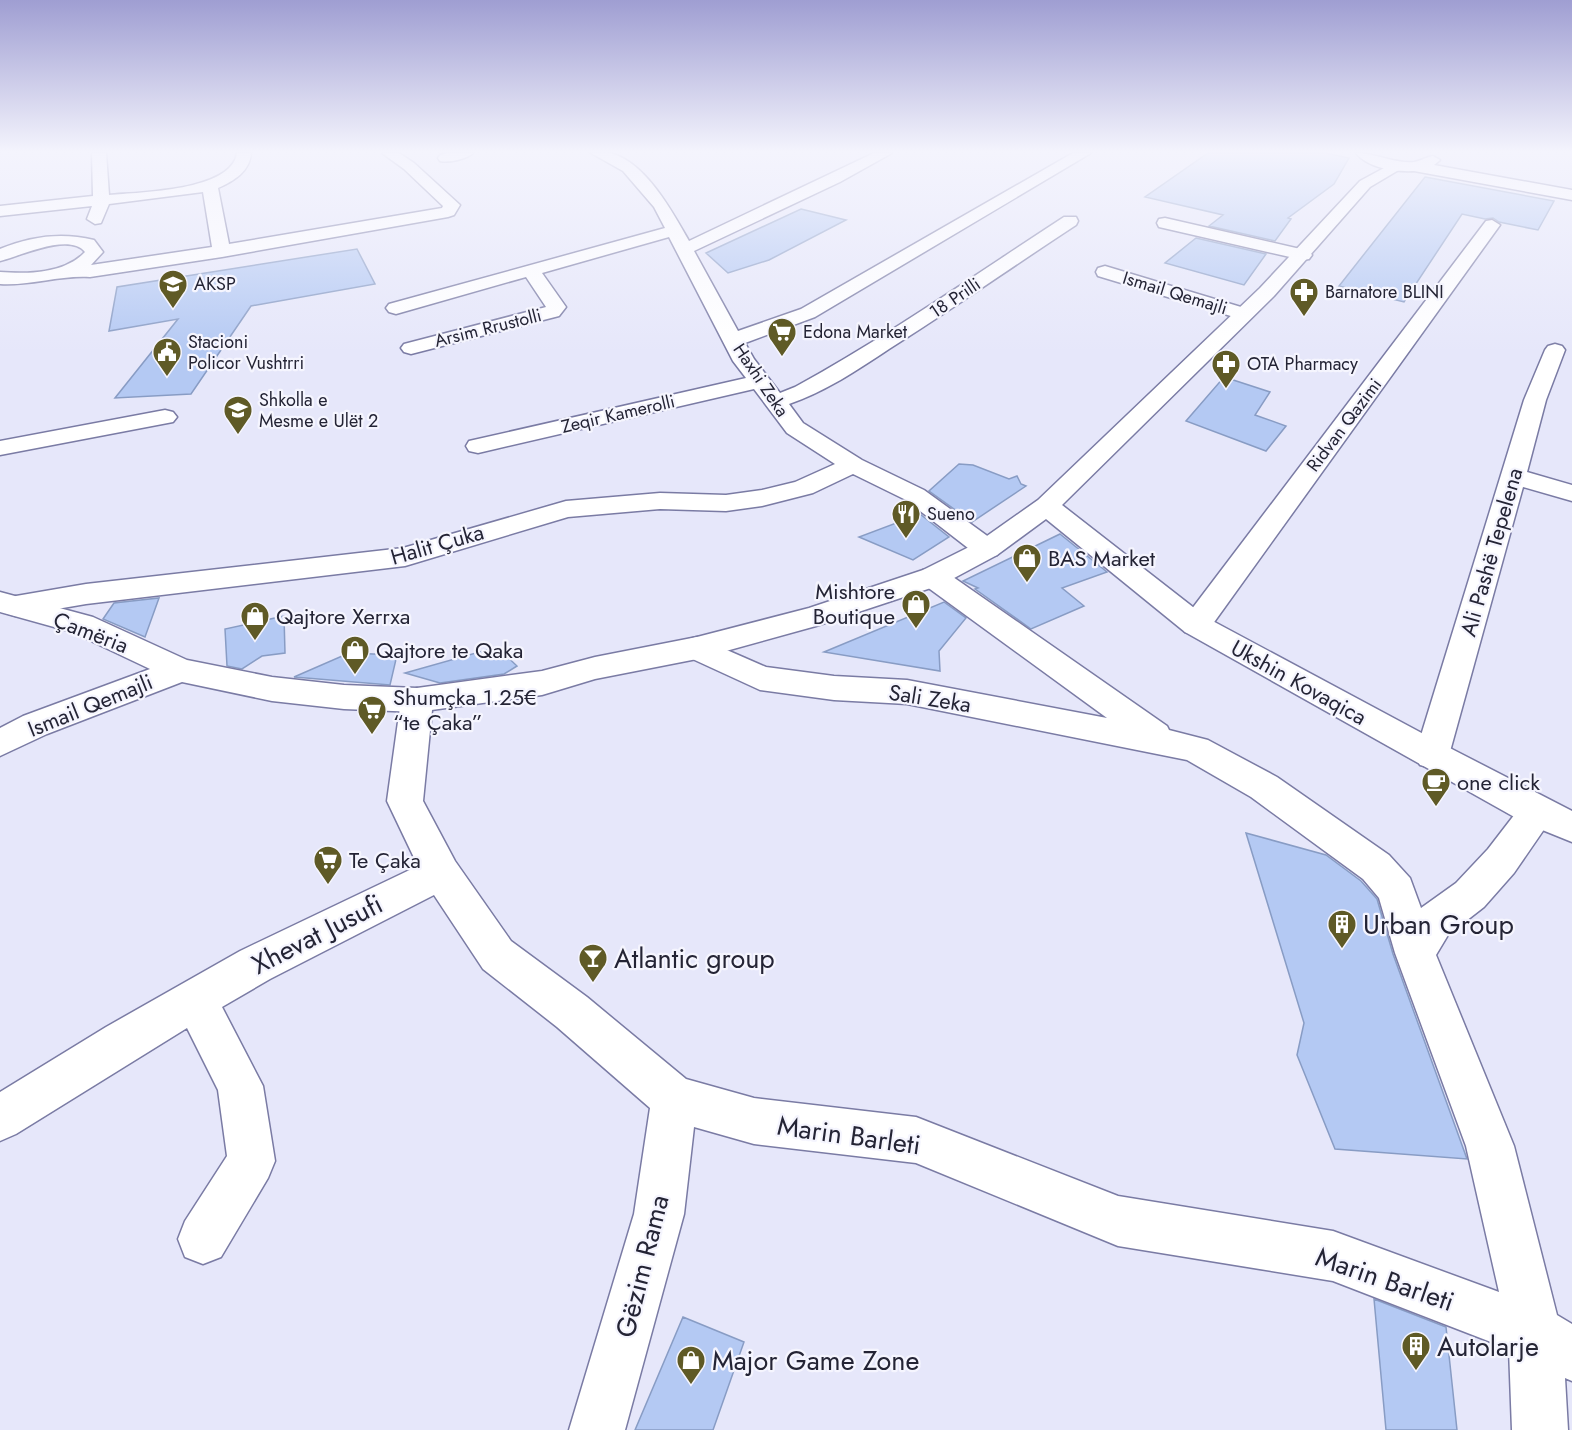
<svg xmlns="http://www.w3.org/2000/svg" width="1572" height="1430" font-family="Jost,sans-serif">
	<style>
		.building { fill: #b4c9f3; stroke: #889cc4; stroke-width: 1.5 }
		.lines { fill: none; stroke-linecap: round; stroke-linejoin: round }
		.street-casing { stroke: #7a7ba4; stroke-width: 3 }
		.secondary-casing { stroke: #7a7ba4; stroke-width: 3 }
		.primary-casing { stroke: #7a7ba4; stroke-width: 3 }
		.street { fill: #fff; fill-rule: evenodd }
		.secondary { fill: #fff; fill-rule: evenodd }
		.primary { fill: #fff; fill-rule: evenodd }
		.labels { text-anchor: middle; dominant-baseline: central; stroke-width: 4.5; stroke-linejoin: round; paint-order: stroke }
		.far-poi-label { font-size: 18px; fill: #242435; stroke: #f5f5fe; text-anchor: start }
		.far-street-label { font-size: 18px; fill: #242435; stroke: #f5f5fe }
		.street-label { font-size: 22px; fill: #242435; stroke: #f5f5fe }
		.poi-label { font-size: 22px; fill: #242435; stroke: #f5f5fe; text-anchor: start }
		.near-poi-label { font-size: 27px; fill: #242435; stroke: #f5f5fe; text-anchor: start }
		.near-street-label { font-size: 27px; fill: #242435; stroke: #f5f5fe }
	</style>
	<rect width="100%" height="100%" fill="#e6e7fa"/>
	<path class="building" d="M 1208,153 L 1325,153 L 1349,158 L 1334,184 L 1288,218 L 1291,219 L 1275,241 L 1209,226 L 1223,215 L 1145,197 Z
		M 1425,177 L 1554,201 L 1538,230 L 1499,222 L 1493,218 L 1485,219 L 1462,214 L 1404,302 L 1339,286 Z
		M 801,209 L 846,220 L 769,260 L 728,273 L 706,253 Z
		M 1196,238 L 1266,254 L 1244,285 L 1165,263 Z
		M 357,249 L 375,284 L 251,306 L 191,394 L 115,398 L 178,319 L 109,331 L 117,287 Z
		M 1224,377 L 1270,392 L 1255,415 L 1286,426 L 1266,451 L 1186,421 Z
		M 959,464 L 973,465 L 1009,479 L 1017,476 L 1021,484 L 1026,486 L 972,522 L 929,491 Z
		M 920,514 L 949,537 L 913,560 L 859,537 Z
		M 1060,534 L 1107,572 L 1062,588 L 1084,606 L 1031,629 L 975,589 L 978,588 L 963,581 Z
		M 159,598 L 145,637 L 103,619 L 114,603 Z
		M 944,602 L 966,618 L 939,651 L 940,671 L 824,652 Z
		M 284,616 L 285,653 L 262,656 L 242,669 L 227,666 L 225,629 Z
		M 497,647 L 517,666 L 504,674 L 440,683 L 405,673 Z
		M 349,653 L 397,655 L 390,685 L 294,677 Z
		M 1246,833 L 1326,855 L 1361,881 L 1377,899 L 1393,954 L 1467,1159 L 1335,1149 L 1297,1055 L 1304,1023 Z
		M 1374,1299 L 1446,1327 L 1457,1430 L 1386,1430 Z
		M 683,1317 L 744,1342 L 713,1430 L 635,1430 Z"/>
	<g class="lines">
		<g class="street-casing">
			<path id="street" d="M 92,153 L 106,153 L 109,195 C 140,192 232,191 237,153 L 251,153 C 250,171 234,181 218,188 L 229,244 L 442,208 L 443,206 L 404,169 L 382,153 L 399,153 L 414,163 L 460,205 L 454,215 L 448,217 L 222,257 L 90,277 C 60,275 31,286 0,284 L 0,272 C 28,274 64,274 85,252 C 69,232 18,257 0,261 L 0,249 C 31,236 62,232 94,240 L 103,252 L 91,265 L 212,247 L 203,192 L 109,204 L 101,223 L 95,224 L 87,219 L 92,206 L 0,216 L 0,206 L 93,196 Z
				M 448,153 L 473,153 C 467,159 449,163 440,161 L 438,158 L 440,155 Z
				M 591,153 C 596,153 604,152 610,153 C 646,162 673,213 689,241 L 874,153 L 892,153 L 840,182 L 694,251 L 738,331 L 801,309 L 1073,153 L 1091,153 L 815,317 L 745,343 L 754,359 L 780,393 L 795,387 C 888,336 975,275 1064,217 L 1076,217 L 1078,221 L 1076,225 C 1013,266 953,309 889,349 C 857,370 825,392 789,404 L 803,423 L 862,460 L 924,490 L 997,543 L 1001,549 L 997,555 L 987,558 L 977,555 L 906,500 L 853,474 L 813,493 L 762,506 L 726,511 L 660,509 L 568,517 L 405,566 L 86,604 L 16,616 L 6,613 L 1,606 L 6,599 L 16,596 L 86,584 L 403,548 L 566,501 L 660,493 L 726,495 L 762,490 L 795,482 L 835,464 L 787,433 L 754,389 L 478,453 L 469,451 L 466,446 L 469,441 L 746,378 L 733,361 L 669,237 L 542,273 L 566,307 L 559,316 L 411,354 L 404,352 L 401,348 L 404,344 L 546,307 L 526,277 L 396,314 L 389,312 L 386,308 L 389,304 L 665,228 L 654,207 L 623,171 Z
				M 1165,218 L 1309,251 L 1312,255 L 1309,259 L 1303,260 L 1159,227 L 1157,223 L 1159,219 Z
				M 1492,220 L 1500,225 L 1207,632 L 1196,635 L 1185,632 L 1181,625 L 1185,618 L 1486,221 Z
				M 1105,266 L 1251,310 L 1254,314 L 1251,318 L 1244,320 L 1098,276 L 1096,272 L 1098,268 Z
				M 1555,344 L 1562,346 L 1565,350 L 1546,400 L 1527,472 L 1572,485 L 1572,501 L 1523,487 L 1449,755 L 1444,765 L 1432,768 L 1420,765 L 1415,755 L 1524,400 L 1545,350 L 1548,346 Z
				M 165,410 L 173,412 L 177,417 L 173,422 L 0,455 L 0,441 Z
				M 933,568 L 943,570 L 1167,726 L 1169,730 L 1208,740 L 1277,777 L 1389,855 L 1410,878 L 1421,908 L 1456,883 L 1488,849 L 1525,801 L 1538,797 L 1551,801 L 1556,812 L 1514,873 L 1484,907 L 1448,935 L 1436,955 L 1514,1146 L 1557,1315 L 1572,1324 L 1572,1381 L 1565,1378 L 1568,1430 L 1512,1430 L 1509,1349 L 1333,1281 L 1118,1246 L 916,1163 L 754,1144 L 694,1127 L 684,1214 L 625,1430 L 569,1430 L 634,1214 L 650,1108 L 557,1027 L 483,969 L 434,895 L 270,979 L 222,1007 L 263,1086 L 275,1161 L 268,1178 L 221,1257 L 203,1264 L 185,1257 L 178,1239 L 185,1221 L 227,1156 L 218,1090 L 187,1028 L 16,1134 L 0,1141 L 0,1092 L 106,1027 L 240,951 L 418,866 L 387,801 L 401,700 L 406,691 L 417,688 L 428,691 L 433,700 L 423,801 L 455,861 L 511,941 L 587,997 L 686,1079 L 754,1098 L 916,1117 L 1118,1196 L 1333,1231 L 1499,1292 L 1466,1146 L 1395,953 L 1379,898 L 1363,879 L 1251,797 L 1187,760 L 907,704 L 834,700 L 760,690 L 686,656 L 682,648 L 686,640 L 697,637 L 766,667 L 834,676 L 907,680 L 1107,718 L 923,584 L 919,577 L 923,570 Z"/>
		</g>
		<g class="secondary-casing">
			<path id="secondary" d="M 1397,161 L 1404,165 L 1402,168 L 1370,187 L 1274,296 L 1062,505 L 1207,618 L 1444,745 L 1572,811 L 1572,842 L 1525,823 L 1185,632 L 1046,519 L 997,555 L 943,584 L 816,626 L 697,659 L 595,679 L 542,695 L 417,712 L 344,709 L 272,701 L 182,682 L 47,734 L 0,756 L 0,728 L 23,716 L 150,669 L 72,632 L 0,612 L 0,592 L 93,617 L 187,660 L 272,677 L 344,685 L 417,688 L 542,671 L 595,657 L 697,637 L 809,608 L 923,570 L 977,543 L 1038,500 L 1260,288 L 1360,181 Z"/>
		</g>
		<g class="primary-casing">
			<path id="primary" d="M 1356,153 C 1376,153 1394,164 1414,162 C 1421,161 1426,157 1433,156 L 1440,160 L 1434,165 L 1572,190 L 1572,200 L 1414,171 C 1395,172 1368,168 1356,153 Z"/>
		</g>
		<use href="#street" class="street"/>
		<use href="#secondary" class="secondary"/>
		<use href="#primary" class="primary"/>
	</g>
	<linearGradient id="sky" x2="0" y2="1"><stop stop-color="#9f9ed2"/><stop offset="0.43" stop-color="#f4f4fd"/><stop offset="1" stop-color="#f4f4fd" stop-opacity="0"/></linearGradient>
	<rect width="1572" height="353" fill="url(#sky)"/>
	<defs>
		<g id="university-pin" transform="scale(1.5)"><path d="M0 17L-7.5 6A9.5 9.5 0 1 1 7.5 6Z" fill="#5f5a26" stroke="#f5f5fe"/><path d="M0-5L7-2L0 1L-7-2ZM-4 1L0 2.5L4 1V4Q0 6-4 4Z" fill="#fff"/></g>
		<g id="pharmacy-pin" transform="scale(1.5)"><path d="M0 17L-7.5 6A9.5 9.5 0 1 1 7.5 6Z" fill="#5f5a26" stroke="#f5f5fe"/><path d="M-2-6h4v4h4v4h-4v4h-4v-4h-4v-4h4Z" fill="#fff"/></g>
		<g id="supermarket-pin" transform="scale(1.5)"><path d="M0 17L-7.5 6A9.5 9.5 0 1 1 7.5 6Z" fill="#5f5a26" stroke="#f5f5fe"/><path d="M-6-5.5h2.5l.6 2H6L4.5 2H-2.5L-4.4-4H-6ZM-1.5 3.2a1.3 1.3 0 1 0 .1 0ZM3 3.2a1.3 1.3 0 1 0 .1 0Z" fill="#fff"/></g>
		<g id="civic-pin" transform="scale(1.5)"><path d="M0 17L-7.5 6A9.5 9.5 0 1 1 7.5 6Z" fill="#5f5a26" stroke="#f5f5fe"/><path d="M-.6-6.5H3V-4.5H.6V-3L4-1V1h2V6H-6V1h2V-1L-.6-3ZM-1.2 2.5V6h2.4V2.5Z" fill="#fff"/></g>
		<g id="school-pin" transform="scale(1.5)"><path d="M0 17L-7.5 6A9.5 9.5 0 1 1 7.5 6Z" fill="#5f5a26" stroke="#f5f5fe"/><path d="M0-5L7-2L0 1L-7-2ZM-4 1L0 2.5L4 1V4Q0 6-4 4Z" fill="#fff"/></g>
		<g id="restaurant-pin" transform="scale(1.5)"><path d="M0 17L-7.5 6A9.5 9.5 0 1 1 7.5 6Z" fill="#5f5a26" stroke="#f5f5fe"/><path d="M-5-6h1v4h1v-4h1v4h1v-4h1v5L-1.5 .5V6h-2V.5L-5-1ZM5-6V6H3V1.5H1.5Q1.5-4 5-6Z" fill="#fff"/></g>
		<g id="shop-pin" transform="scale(1.5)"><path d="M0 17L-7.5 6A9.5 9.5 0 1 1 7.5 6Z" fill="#5f5a26" stroke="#f5f5fe"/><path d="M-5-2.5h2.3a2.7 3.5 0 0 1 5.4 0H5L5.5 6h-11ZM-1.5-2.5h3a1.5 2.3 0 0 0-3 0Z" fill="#fff"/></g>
		<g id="cafe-pin" transform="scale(1.5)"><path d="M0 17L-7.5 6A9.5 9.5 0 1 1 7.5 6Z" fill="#5f5a26" stroke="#f5f5fe"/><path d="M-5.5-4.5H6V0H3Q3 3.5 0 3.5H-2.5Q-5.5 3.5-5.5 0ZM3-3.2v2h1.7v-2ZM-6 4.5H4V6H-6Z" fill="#fff"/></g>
		<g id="building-pin" transform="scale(1.5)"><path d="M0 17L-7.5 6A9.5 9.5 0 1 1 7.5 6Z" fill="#5f5a26" stroke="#f5f5fe"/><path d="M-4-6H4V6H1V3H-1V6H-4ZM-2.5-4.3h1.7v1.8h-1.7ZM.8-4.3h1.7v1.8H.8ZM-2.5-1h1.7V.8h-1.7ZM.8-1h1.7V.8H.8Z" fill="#fff"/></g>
		<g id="bar-pin" transform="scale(1.5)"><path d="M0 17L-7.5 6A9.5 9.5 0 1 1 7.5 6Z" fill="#5f5a26" stroke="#f5f5fe"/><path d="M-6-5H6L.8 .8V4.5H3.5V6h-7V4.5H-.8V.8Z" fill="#fff"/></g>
	</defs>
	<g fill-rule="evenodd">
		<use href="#university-pin" x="173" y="284"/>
		<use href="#pharmacy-pin" x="1304" y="292"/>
		<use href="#supermarket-pin" x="782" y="332"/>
		<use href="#civic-pin" x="167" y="352"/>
		<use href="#pharmacy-pin" x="1226" y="364"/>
		<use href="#school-pin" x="238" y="410"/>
		<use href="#restaurant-pin" x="906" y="514"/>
		<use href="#shop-pin" x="1027" y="558"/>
		<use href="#shop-pin" x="916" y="604"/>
		<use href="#shop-pin" x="255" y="616"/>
		<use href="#shop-pin" x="355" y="650"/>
		<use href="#supermarket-pin" x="372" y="710"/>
		<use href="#cafe-pin" x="1436" y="782"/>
		<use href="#supermarket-pin" x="328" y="860"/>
		<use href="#building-pin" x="1342" y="924"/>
		<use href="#bar-pin" x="593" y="958"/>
		<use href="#building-pin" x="1416" y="1346"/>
		<use href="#shop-pin" x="691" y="1360"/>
	</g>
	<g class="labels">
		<g class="far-poi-label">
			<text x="194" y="284">AKSP</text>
			<text x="1325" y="292">Barnatore BLINI</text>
			<text x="803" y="332">Edona Market</text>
			<text x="188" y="342">Stacioni<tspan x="188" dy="21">Policor Vushtrri</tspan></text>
			<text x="1247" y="364">OTA Pharmacy</text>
			<text x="259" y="400">Shkolla e<tspan x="259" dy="21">Mesme e Ulët 2</tspan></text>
			<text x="927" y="514">Sueno</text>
		</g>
		<g class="far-street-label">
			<text transform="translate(1175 293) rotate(17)">Ismail Qemajli</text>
			<text transform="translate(955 298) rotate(-34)">18 Prilli</text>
			<text transform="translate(488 328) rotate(-14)">Arsim Rrustolli</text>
			<text transform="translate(761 380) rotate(56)">Haxhi Zeka</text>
			<text transform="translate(618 414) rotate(-13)">Zeqir Kamerolli</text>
			<text transform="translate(1344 425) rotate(-53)">Ridvan Qazimi</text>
		</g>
		<g class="street-label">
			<text transform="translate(437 544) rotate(-16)">Halit Çuka</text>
			<text transform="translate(1491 552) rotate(-74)">Ali Pashë Tepelena</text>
			<text transform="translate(91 632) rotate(21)">Çamëria</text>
			<text transform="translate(1299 682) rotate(29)">Ukshin Kovaqica</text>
			<text transform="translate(930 698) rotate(9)">Sali Zeka</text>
			<text transform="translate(90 705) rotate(-22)">Ismail Qemajli</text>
		</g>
		<g class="poi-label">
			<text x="1048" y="558">BAS Market</text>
			<text x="895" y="591" text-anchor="end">Mishtore<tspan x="895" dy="25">Boutique</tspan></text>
			<text x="276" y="616">Qajtore Xerrxa</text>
			<text x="376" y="650">Qajtore te Qaka</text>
			<text x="393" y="697">Shumçka 1.25€<tspan x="393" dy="25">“te Çaka”</tspan></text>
			<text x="1457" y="782">one click</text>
			<text x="349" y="860">Te Çaka</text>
		</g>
		<g class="near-poi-label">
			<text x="1363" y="924">Urban Group</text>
			<text x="614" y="958">Atlantic group</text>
			<text x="1437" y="1346">Autolarje</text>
			<text x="712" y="1360">Major Game Zone</text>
		</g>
		<g class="near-street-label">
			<text transform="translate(317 934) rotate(-27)">Xhevat Jusufi</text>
			<text transform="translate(849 1135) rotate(8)">Marin Barleti</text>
			<text transform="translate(642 1266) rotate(-76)">Gëzim Rama</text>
			<text transform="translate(1385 1279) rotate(19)">Marin Barleti</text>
		</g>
	</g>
</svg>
